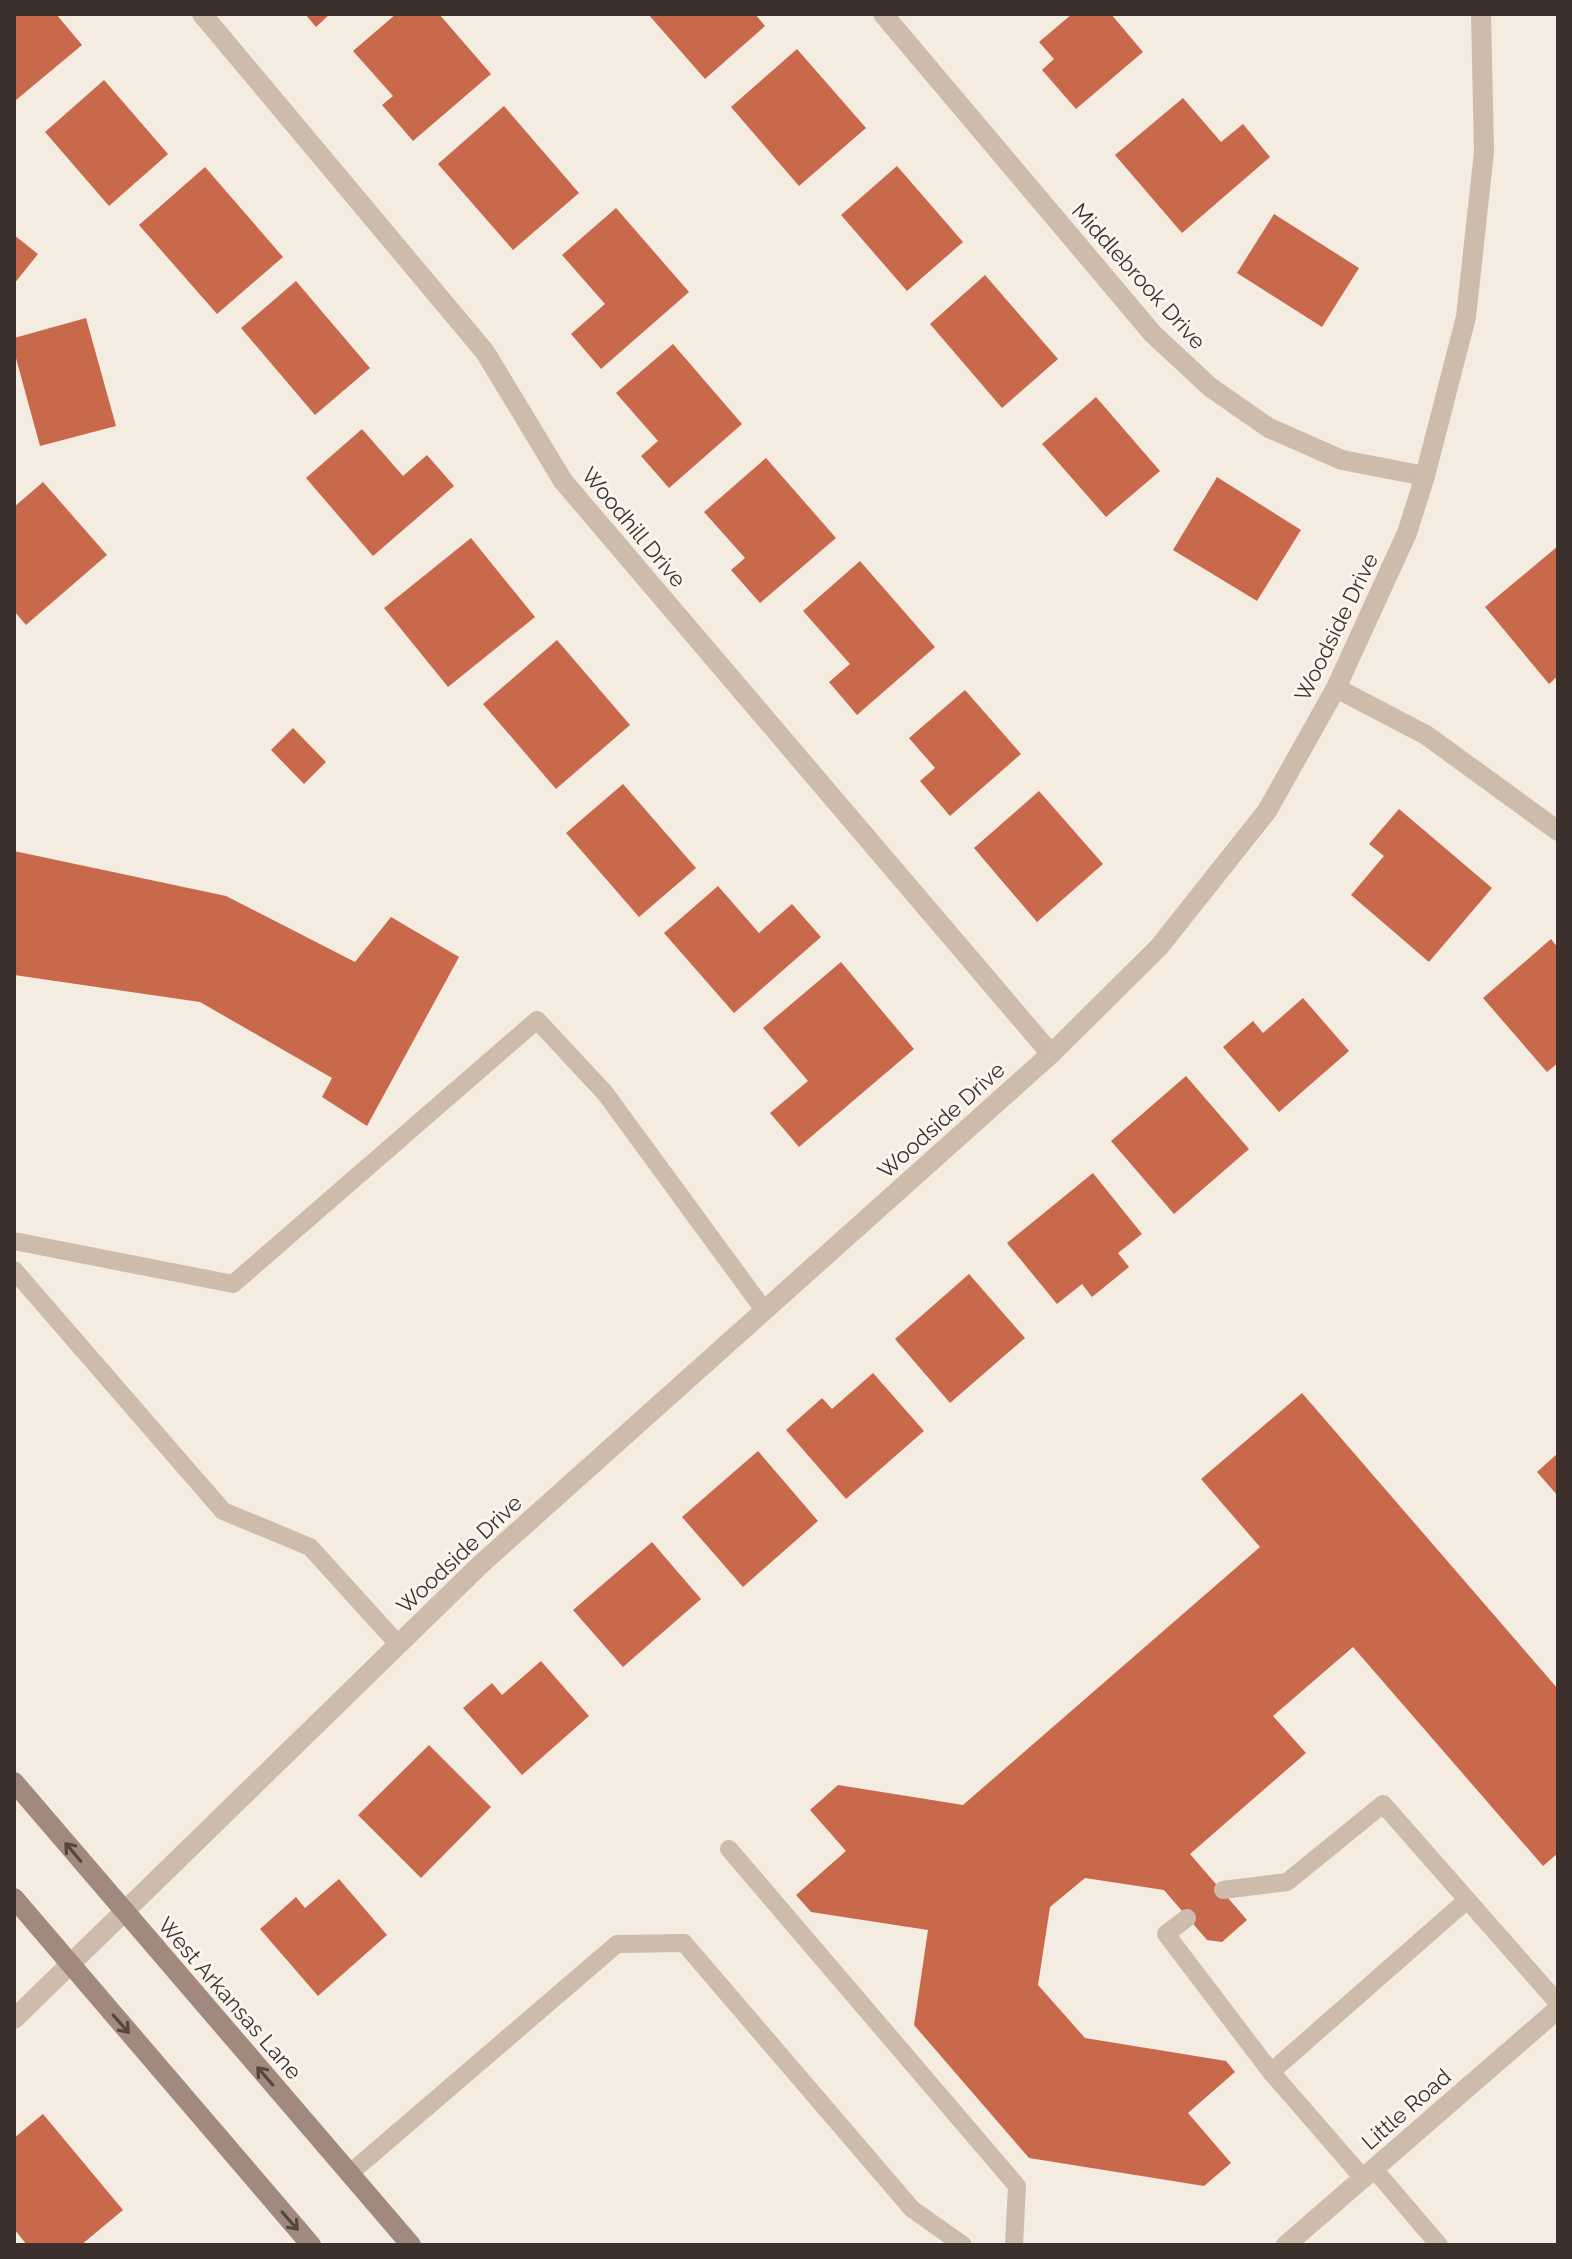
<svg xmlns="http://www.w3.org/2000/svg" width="1572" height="2259" font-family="Raleway,sans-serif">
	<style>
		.building { fill: #c8694b }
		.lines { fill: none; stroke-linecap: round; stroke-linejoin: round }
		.service { stroke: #cdbbac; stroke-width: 18 }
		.minor { stroke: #cdbbac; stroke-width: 20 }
		.tertiary { stroke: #cdbbac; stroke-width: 20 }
		.secondary { stroke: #a18a7d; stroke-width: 20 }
		.oneway { stroke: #544640 }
		.labels { text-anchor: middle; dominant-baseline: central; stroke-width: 6; stroke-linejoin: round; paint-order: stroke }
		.street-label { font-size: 22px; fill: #3b302b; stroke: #fbf5ee }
	</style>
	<rect width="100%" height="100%" fill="#f4ebe1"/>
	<path class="building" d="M 14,14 L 56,14 L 82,45 L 16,100 L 14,97 Z
		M 305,14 L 330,14 L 316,27 Z
		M 396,14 L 439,14 L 491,74 L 413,141 L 382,105 L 393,96 L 353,51 Z
		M 648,14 L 755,14 L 765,26 L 705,79 Z
		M 1072,14 L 1111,14 L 1143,52 L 1076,109 L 1042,70 L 1054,59 L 1039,42 Z
		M 797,49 L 866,128 L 799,186 L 731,107 Z
		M 104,80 L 168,154 L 109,206 L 45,132 Z
		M 1183,98 L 1221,142 L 1243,124 L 1270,157 L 1182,233 L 1115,155 Z
		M 504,106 L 579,193 L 513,250 L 438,164 Z
		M 897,166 L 963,242 L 907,291 L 841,215 Z
		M 205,167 L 283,257 L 217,314 L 139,225 Z
		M 616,208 L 689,292 L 601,369 L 571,334 L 605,304 L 562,255 Z
		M 1274,214 L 1359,268 L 1322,327 L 1237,273 Z
		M 14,235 L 38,254 L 14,284 Z
		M 985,275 L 1058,359 L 1002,408 L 930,324 Z
		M 296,281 L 370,368 L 315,415 L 241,328 Z
		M 86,318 L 116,426 L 40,446 L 14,351 L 14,338 Z
		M 673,344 L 742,424 L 669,488 L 641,456 L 658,441 L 616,393 Z
		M 1096,397 L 1160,471 L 1106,517 L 1042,444 Z
		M 362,429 L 403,476 L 427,455 L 454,486 L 373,556 L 306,478 Z
		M 766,458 L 836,538 L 760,603 L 731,570 L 745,558 L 704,512 Z
		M 1217,477 L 1301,530 L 1257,601 L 1173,550 Z
		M 43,482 L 107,555 L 26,625 L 14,611 L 14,507 Z
		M 471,538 L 535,617 L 448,687 L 384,608 Z
		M 1558,546 L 1558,676 L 1549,684 L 1485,607 Z
		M 860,561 L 935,647 L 857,715 L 829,682 L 850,664 L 803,611 Z
		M 557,640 L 630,725 L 556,789 L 483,704 Z
		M 965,690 L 1021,754 L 950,816 L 920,781 L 935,768 L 909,738 Z
		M 293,728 L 326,762 L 304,784 L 271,750 Z
		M 623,784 L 696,868 L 639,917 L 566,833 Z
		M 1039,791 L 1103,864 L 1037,922 L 974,848 Z
		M 1399,809 L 1492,888 L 1429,962 L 1351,895 L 1384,856 L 1369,844 Z
		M 14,851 L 226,896 L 355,962 L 391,917 L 459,957 L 367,1126 L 322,1097 L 332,1078 L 200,1002 L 14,975 Z
		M 718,886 L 759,933 L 792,904 L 821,937 L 734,1013 L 664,933 Z
		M 1551,939 L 1558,948 L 1558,1063 L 1547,1072 L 1483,998 Z
		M 841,962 L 914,1049 L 799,1147 L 770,1113 L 808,1081 L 763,1028 Z
		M 1303,998 L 1349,1051 L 1279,1112 L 1223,1047 L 1253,1021 L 1263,1033 Z
		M 1186,1076 L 1249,1149 L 1174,1214 L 1111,1141 Z
		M 1093,1173 L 1142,1234 L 1118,1253 L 1129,1267 L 1092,1297 L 1082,1284 L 1057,1304 L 1007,1243 Z
		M 969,1274 L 1025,1338 L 950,1403 L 895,1339 Z
		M 873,1373 L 924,1431 L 846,1499 L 786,1430 L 822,1398 L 832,1409 Z
		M 1302,1393 L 1558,1689 L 1558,1853 L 1543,1866 L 1353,1647 L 1273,1716 L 1306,1753 L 1190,1854 L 1247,1920 L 1222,1942 L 1207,1940 L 1164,1890 L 1085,1878 L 1050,1907 L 1038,1985 L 1085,2038 L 1226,2061 L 1235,2072 L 1188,2113 L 1231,2163 L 1204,2186 L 1029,2158 L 914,2025 L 928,1930 L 811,1912 L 796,1895 L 846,1851 L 810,1810 L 838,1785 L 963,1805 L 1260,1547 L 1201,1479 Z
		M 758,1451 L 818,1521 L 743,1587 L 682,1517 Z
		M 1558,1453 L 1558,1496 L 1537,1472 Z
		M 652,1542 L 701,1599 L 623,1667 L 573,1610 Z
		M 541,1661 L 589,1716 L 522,1775 L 463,1708 L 492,1683 L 502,1695 Z
		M 429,1745 L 491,1807 L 421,1878 L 358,1815 Z
		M 339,1879 L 387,1935 L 318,1996 L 260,1929 L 296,1897 L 305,1908 Z
		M 43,2114 L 123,2210 L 81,2245 L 27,2245 L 14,2229 L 14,2138 Z"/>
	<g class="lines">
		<path class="service" d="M 14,1241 L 233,1284 L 537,1020 L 605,1093 L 764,1310
			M 14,1270 L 223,1511 L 310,1547 L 398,1644
			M 729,1849 L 1017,2186 L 1014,2245
			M 1223,1890 L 1287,1882 L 1383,1804 L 1558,2003
			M 1187,1918 L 1166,1934 L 1271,2072 L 1363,2178
			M 1271,2072 L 1467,1900
			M 1374,2169 L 1439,2245
			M 349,2174 L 617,1944 L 684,1943 L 912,2209 L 963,2245"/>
		<path class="minor" d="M 202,14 L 485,352 L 563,481 L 1051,1054
			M 883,14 L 1153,334 L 1210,387 L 1269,428 L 1342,460 L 1425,476
			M 1336,688 L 1426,735 L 1558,831"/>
		<path class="tertiary" d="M 14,2019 L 480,1565 L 1051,1054 L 1159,947 L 1267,811 L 1336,688 L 1407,533 L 1425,476 L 1466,317 L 1484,152 L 1481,14
			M 1286,2245 L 1558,2009"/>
		<path class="secondary" d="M 14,1782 L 411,2245
			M 14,1898 L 311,2245"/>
	</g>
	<defs><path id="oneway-shaft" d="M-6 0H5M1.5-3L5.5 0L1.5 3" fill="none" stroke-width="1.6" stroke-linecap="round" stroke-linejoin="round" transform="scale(2)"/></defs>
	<g class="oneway">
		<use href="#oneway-shaft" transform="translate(73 1852) rotate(-130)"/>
		<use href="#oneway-shaft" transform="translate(121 2024) rotate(49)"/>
		<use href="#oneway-shaft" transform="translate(265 2076) rotate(-131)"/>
		<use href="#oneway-shaft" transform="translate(290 2221) rotate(49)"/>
	</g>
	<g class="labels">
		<g class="street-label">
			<text transform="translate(1139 276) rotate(48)">Middlebrook Drive</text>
			<text transform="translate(634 527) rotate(50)">Woodhill Drive</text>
			<text transform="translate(1336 627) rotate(-64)">Woodside Drive</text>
			<text transform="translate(941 1120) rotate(-42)">Woodside Drive</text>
			<text transform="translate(459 1554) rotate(-43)">Woodside Drive</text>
			<text transform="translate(230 1998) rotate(49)">West Arkansas Lane</text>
			<text transform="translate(1406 2109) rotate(-41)">Little Road</text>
		</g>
	</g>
	<rect width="1572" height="2259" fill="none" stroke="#3b302b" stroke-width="32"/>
</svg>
